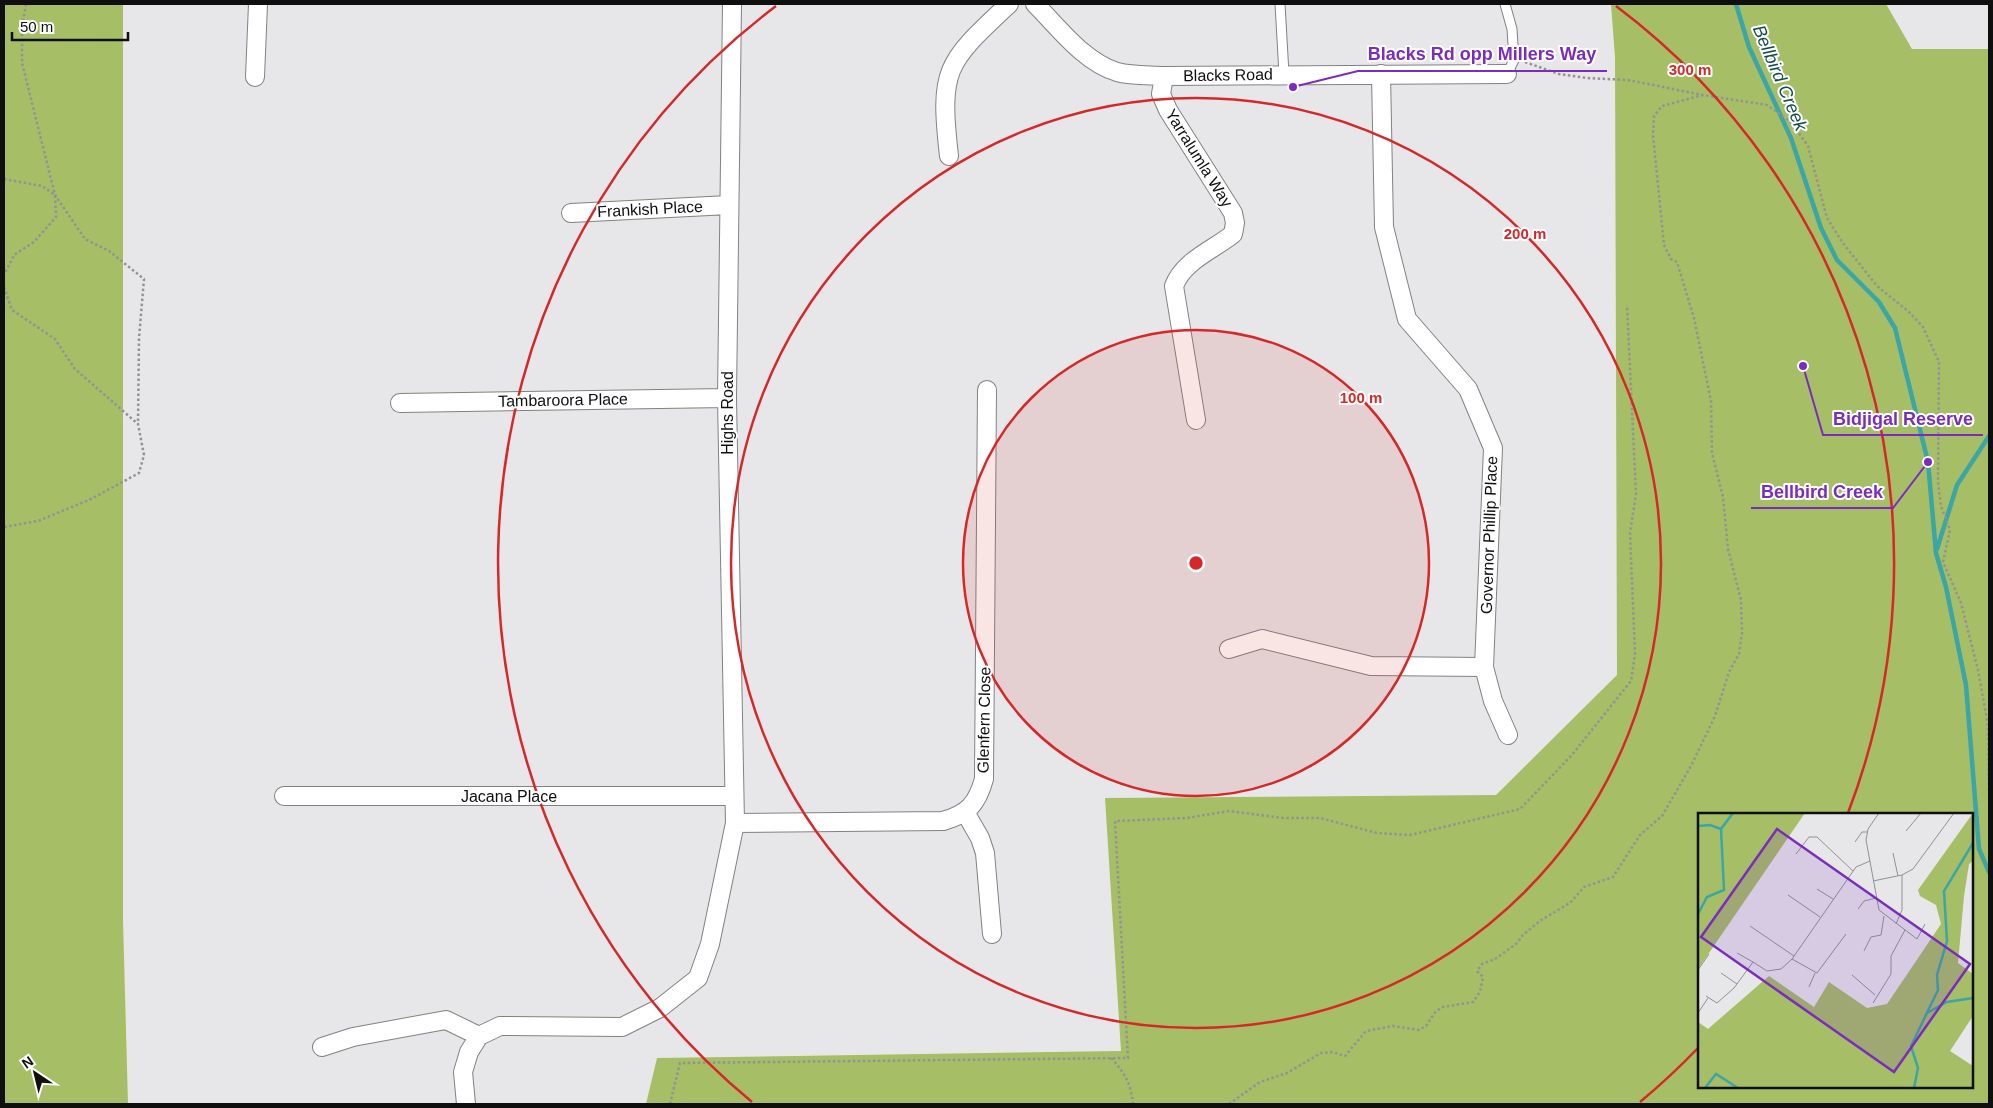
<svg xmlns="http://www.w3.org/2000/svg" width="1993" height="1108" font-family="Arial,sans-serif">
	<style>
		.forest { fill: #a6be65; fill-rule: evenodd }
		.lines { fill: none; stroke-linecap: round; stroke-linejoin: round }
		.stream { stroke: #3ca5a6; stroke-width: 4.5 }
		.service-casing { stroke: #828283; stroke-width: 11 }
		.minor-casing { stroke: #828283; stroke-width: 20 }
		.path { stroke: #939394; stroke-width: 2.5; stroke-dasharray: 2.5 2.5; stroke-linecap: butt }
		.service { stroke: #fff; stroke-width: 9 }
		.minor { stroke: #fff; stroke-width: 18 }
		.ring { fill: none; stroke: #d62828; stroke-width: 2.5 }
		.labels { text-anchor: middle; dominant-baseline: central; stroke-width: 4; stroke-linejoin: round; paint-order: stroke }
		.street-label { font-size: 16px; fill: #0f0f10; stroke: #fff }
		.water-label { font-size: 18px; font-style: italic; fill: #0e4c4d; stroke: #fff }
		.inset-river { fill: none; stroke: #3ca5a6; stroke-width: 2.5 }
		.inset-road { fill: none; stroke: #919192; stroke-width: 1 }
		.view { fill: #7b2cbf; fill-opacity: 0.15; stroke: #7b2cbf; stroke-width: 2.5 }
		.inset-edge { fill: none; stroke: #0f0f10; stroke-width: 2.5 }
		.centre { fill: #d62828; stroke: #fff; stroke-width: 2.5 }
		.ring-label { font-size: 15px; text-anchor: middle; font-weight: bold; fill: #d62828; stroke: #fff; stroke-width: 4; stroke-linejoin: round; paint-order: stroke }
		.leader { fill: none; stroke: #7b2cbf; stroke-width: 2 }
		.callout-dot { fill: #7b2cbf; stroke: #fff; stroke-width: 2 }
		.callout-label { font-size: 18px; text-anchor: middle; font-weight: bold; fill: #7b2cbf; stroke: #fff; stroke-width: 4; stroke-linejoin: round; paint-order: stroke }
	</style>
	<rect width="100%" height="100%" fill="#e7e7e9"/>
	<path class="forest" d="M 4,4 L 123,4 L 123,920 L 128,1104 L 4,1104 Z
		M 1611,4 L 1886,4 L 1912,49 L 1989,49 L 1989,1104 L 646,1104 L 657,1058 L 1121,1051 L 1105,798 L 1496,795 L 1617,675 L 1615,57 ZM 1699,814 L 1972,814 L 1972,1087 L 1699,1087 Z"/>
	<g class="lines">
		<path class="stream" d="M 1736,4 L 1749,47 L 1791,138 L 1821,228 L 1837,260 L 1879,302 L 1895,328 L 1928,462 L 1936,553 L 1946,587 L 1966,685 L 1979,849 L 1989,872
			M 1937,549 L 1957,485 L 1989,436"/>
		<g class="service-casing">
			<path id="service" d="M 1280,4 L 1284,74
				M 1505,4 L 1512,29 L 1514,60 L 1507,74"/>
		</g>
		<g class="minor-casing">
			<path id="minor" d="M 1035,4 C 1059,28 1084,62 1117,72 C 1132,76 1149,75 1164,76 L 1507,74
				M 1381,74 L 1384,227 L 1407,319 L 1468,389 L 1493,448 L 1484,667 L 1493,701 L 1508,735
				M 1164,76 L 1161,94 L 1168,110 L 1233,213 L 1235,223 L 1233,234 C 1213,250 1183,261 1174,286 L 1196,420
				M 255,77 L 258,4
				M 949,156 C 939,68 946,63 1009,4
				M 571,213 L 729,205
				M 400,403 L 727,398
				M 1229,649 L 1262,639 L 1371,666 L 1484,667
				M 284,796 L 733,796
				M 965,812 L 980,838 L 985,853 L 992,934
				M 735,823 L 943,821 C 968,814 977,804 984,779 L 987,390
				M 322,1047 L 353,1037 L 446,1020 L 479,1036
				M 466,1104 L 463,1072 L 469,1052 L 479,1036 L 500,1026 L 622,1027 L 660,1008 L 698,978 L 710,944 L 735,823 L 727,398 L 732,4"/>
		</g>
		<path class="path" d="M 26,4 L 22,28 L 22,63 L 55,195 L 85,239 L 109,251 L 144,279 L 139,338 L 138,424
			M 1525,62 L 1559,74 L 1587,78 L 1628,80 L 1703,95 L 1767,105 L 1791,122 L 1808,146 L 1827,218 L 1842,242 L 1877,286 L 1908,311 L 1923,327 L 1939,362 L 1938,482 L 1941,506 L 1950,530 L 1943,562 L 1961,603 L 1978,670 L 1988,725 L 1989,791
			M 4,179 L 42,186 L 55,195 L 56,217 L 34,242 L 14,255 L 4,275
			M 4,287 L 12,310 L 55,339 L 75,369 L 138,424 L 144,455 L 139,473 L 91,499 L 38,521 L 4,527
			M 1111,1058 C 1125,1073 1131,1084 1133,1104
			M 670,1104 L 680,1063 L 1128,1058 L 1115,821 L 1187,818 L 1229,811 L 1283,818 L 1320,818 L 1377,833 L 1410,835 L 1520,809 L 1571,756 L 1631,681 L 1635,654 L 1630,533 L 1636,494 L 1627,305
			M 1229,1104 L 1260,1082 L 1287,1073 L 1321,1053 L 1332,1052 L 1345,1056 L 1366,1031 L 1393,1026 L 1419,1030 L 1426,1026 L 1436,1011 L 1443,1007 L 1473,1002 L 1480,992 L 1483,977 L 1477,971 L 1482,964 L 1495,959 L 1516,944 L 1523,935 L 1541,920 L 1570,903 L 1584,887 L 1613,877 L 1640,835 L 1662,816 L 1691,766 L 1715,716 L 1729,672 L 1739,654 L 1742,633 L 1741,600 L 1728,549 L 1723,497 L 1712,453 L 1711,401 L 1694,318 L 1677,262 L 1671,259 L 1664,245 L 1653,135 L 1654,116 L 1662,106 L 1703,95"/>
		<use href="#service" class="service"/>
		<use href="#minor" class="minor"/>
	</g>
	<circle cx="1196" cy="563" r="233" fill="#d62828" fill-opacity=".12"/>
	<g class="ring">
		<circle cx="1196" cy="563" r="233"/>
		<circle cx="1196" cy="563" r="465"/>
		<path d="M1698 1048A698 698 0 0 1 1640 1102M752 1102A698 698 0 0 1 776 6M1616 6A698 698 0 0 1 1848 813"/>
	</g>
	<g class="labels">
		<g class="street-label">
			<text transform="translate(1228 75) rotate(-1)">Blacks Road</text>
			<text transform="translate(1199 158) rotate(58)">Yarralumla Way</text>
			<text transform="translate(650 209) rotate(-3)">Frankish Place</text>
			<text transform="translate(563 400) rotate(-1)">Tambaroora Place</text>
			<text transform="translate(727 413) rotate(-90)">Highs Road</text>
			<text transform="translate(1489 535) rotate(-88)">Governor Phillip Place</text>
			<text transform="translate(984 720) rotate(-89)">Glenfern Close</text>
			<text x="509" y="796">Jacana Place</text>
		</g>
		<g class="water-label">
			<text transform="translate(1780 78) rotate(67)">Bellbird Creek</text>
		</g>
	</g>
	<g transform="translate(1698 813)">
		<rect width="275" height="275" fill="#e7e7e9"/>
		<path d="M 0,0 L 107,0 L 0,156 ZM 275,0 L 275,48 L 271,51 L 266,83 L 260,150 L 275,161 L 275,203 L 252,238 L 275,253 L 275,275 L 0,275 L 0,209 L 10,216 L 71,163 L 116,194 L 131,169 L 169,195 L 189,191 L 243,111 L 238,92 L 222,83 L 220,77 Z" fill="#a6be65"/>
		<path class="inset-river" d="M 0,13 L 12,12 L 23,16M 0,101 L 9,84 L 26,77 L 23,16 L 35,0M 229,200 L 249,189 L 275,185M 7,275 L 18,261 L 40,275M 216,275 L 220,255 L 213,233 L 240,177 L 239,162 L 249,128 L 246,78 L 275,30"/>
		<path class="inset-road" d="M 181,0 L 170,16 L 168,27 L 181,97 L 219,126 L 227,111M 208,18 L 223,0M 157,29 L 164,19 L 169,19M 195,40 L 200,63M 98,41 L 111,24 L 119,24 L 155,58M 175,68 L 204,62 L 215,56 L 256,0M 119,76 L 135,86M 90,82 L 122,104M 160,96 L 166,88 L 178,85M 198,111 L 204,97 L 204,62M 52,113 L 96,143M 166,138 L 173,124 L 183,122 L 186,103M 39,140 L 55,149M 94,146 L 119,160 L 148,121M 0,157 L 11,141M 23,160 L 39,171M 154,162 L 177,182M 111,174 L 117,160M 8,183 L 19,190 L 36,175 L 55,149 L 69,158 L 83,156 L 94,146 L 158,54 L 172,48M 175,190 L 193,161 L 193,143 L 207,117M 0,200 L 10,185"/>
		<path class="view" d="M 79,16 L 272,151 L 196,259 L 3,124 Z"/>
		<rect width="275" height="275" class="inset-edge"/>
	</g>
	<circle cx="1196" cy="563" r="8" class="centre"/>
	<g class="ring-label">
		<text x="1690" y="75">300 m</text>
		<text x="1525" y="239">200 m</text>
		<text x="1361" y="403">100 m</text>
	</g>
	<path class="leader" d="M1293 87L1358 71H1607M1803 366L1823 435H1983M1928 462L1893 508H1751"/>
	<g class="callout-dot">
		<circle cx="1293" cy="87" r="5"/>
		<circle cx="1803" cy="366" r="5"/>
		<circle cx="1928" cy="462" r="5"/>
	</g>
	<g class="callout-label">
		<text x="1482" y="60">Blacks Rd opp Millers Way</text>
		<text x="1903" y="425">Bidjigal Reserve</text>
		<text x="1822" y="498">Bellbird Creek</text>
	</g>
	<rect width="1993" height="1108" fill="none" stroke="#0f0f10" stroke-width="10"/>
	<g transform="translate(35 1073) rotate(325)" stroke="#ffffff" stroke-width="4" paint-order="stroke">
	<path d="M0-4L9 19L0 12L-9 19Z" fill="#0f0f10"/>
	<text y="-8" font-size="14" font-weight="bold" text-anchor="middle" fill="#0f0f10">N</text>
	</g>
	<path d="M12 32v8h116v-8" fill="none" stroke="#0f0f10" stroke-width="2.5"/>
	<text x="20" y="32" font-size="15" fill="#0f0f10" stroke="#ffffff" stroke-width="4" paint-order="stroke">50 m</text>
</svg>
